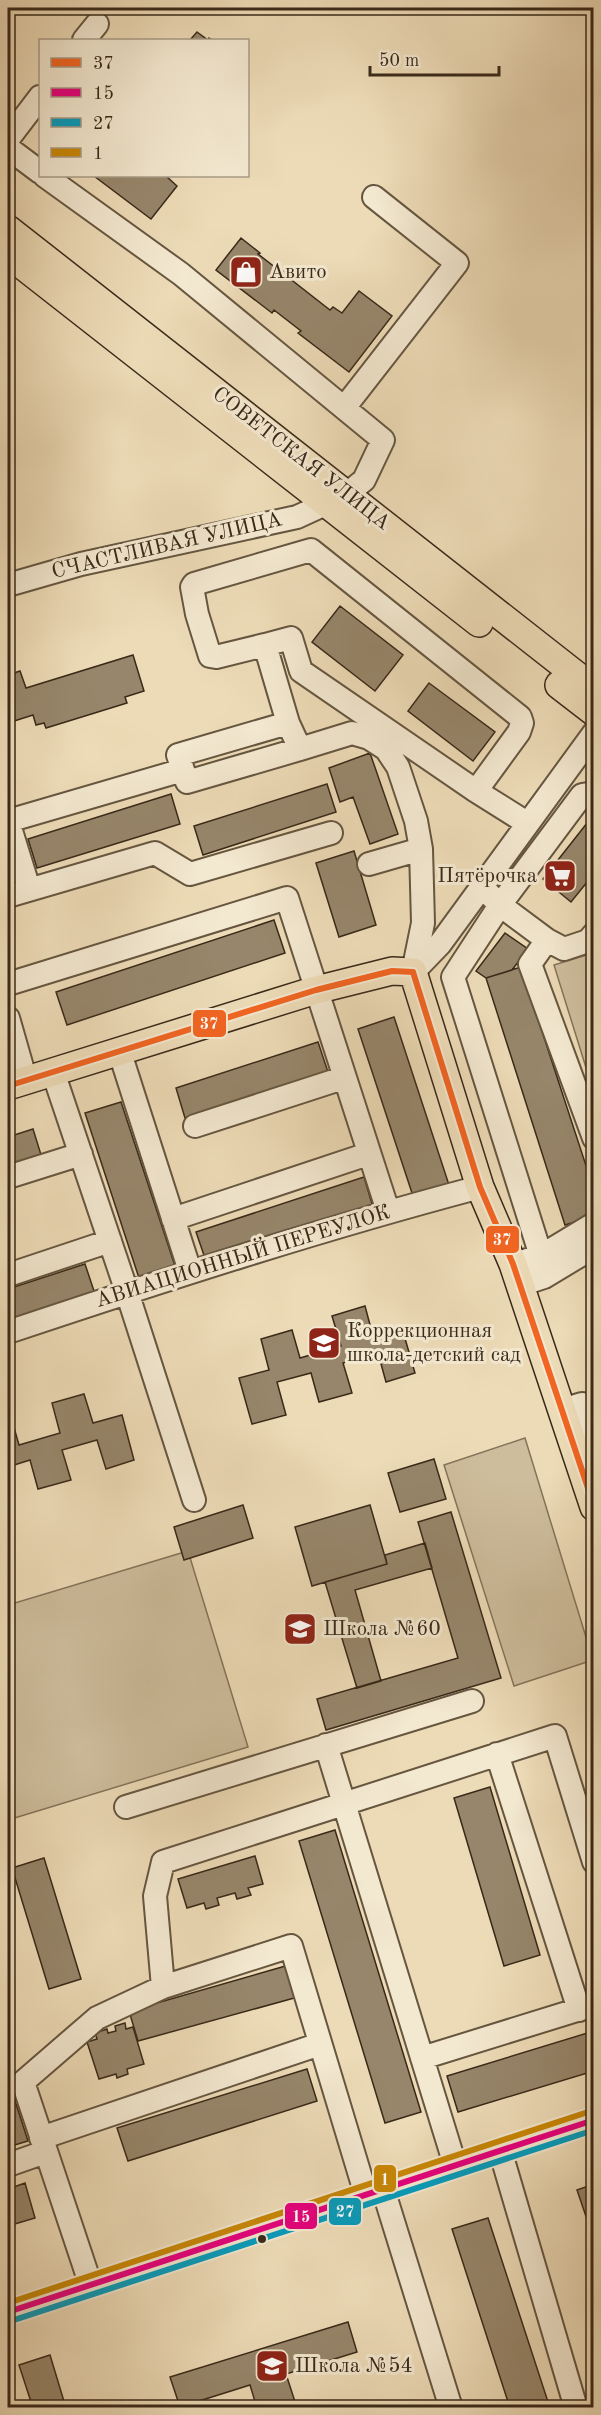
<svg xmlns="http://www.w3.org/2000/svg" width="601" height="2415" font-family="'Old Standard TT',serif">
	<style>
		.green { fill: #cebd9c; stroke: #84735a; stroke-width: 1.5 }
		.building { fill: #97866b; stroke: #392919; stroke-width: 1.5 }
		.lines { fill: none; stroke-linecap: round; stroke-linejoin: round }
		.minor-casing { stroke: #665640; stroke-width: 26 }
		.major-casing { stroke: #392919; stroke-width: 30 }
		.minor { stroke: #f3e8d0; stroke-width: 22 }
		.major { stroke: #eddbb7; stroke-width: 27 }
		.bus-1-casing { stroke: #f3e8d0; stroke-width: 10 }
		.bus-2-casing { stroke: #f3e8d0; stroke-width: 10 }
		.bus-3-casing { stroke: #f3e8d0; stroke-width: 10 }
		.bus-4-casing { stroke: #f3e8d0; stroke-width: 10 }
		.bus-1 { stroke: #f26522; stroke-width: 6 }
		.bus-2 { stroke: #e5007d; stroke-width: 6 }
		.bus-3 { stroke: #069cbc; stroke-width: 6 }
		.bus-4 { stroke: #c88706; stroke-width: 6 }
		.bus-dot { fill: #392919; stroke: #f3e8d0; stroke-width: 2 }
		.labels { text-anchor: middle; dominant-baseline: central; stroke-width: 6; stroke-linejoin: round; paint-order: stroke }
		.poi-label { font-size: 21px; fill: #392919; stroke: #f3e8d0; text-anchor: start }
		.street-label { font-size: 21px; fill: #392919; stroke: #f3e8d0 }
		.line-badge { stroke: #f3e8d0; stroke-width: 2 }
		.badge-label { font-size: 16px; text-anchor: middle; font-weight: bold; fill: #fff }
	</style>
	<rect width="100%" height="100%" fill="#eddbb7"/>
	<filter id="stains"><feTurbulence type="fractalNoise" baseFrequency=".00333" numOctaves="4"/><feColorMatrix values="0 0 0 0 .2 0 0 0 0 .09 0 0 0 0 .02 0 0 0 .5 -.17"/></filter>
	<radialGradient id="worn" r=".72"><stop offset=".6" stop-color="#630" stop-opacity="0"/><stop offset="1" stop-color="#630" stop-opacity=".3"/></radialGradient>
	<path class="green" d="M 593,953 L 594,953 L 593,1090 L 554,965 Z
		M 525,1438 L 593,1660 L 514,1686 L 444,1465 Z
		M 188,1551 L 248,1747 L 8,1820 L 8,1605 Z"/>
	<path class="building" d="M 274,8 L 326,8 L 326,9 L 310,11 L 309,8 L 274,12 Z
		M 197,32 L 208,40 L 209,38 L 212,40 L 190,40 Z
		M 94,176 L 166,176 L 177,186 L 151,219 Z
		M 241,238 L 260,253 L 258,254 L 276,268 L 278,266 L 285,272 L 284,274 L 330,310 L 333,307 L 342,313 L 359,291 L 392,316 L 349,372 L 298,333 L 301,331 L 274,310 L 272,313 L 216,270 Z
		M 340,606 L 403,655 L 375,691 L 312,642 Z
		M 133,655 L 144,691 L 125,697 L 127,703 L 46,728 L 44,723 L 36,725 L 33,715 L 8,723 L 8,675 L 20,671 L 26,688 Z
		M 429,683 L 495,732 L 473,761 L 408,711 Z
		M 370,753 L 398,834 L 370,844 L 353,797 L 340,802 L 329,768 Z
		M 327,784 L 336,812 L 203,855 L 194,826 Z
		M 171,794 L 180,824 L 37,868 L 28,839 Z
		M 591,818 L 594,820 L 594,877 L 592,876 L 571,902 L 543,879 Z
		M 354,851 L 376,925 L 339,937 L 316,863 Z
		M 274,920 L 285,953 L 67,1025 L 56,992 Z
		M 505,933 L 528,949 L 512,970 L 486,978 L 476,971 Z
		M 521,967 L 594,1190 L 594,1216 L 565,1225 L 486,978 Z
		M 394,1017 L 449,1185 L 413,1196 L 358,1029 Z
		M 318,1042 L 328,1072 L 185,1118 L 176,1088 Z
		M 121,1102 L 176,1269 L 140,1281 L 85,1113 Z
		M 33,1129 L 42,1158 L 8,1170 L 8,1137 Z
		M 364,1177 L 373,1207 L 206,1261 L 196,1232 Z
		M 85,1264 L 95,1294 L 8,1322 L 8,1289 Z
		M 365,1306 L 373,1336 L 402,1328 L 415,1373 L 386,1382 L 378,1353 L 343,1363 L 352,1393 L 319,1402 L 311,1373 L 277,1382 L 286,1415 L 252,1424 L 239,1378 L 269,1370 L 261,1339 L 292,1330 L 300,1358 L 341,1346 L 332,1316 Z
		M 84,1394 L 93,1423 L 122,1415 L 134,1460 L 106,1469 L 97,1440 L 62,1450 L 71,1480 L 38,1489 L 30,1460 L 8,1467 L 8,1418 L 11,1417 L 19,1445 L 60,1433 L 52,1403 Z
		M 434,1459 L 446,1499 L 400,1512 L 388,1473 Z
		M 243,1505 L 253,1538 L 184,1560 L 174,1527 Z
		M 370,1505 L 387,1564 L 312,1586 L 295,1527 Z
		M 451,1512 L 501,1678 L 326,1730 L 317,1699 L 458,1658 L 418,1522 Z
		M 425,1543 L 432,1568 L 355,1590 L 381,1681 L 357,1688 L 325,1582 L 387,1564 L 385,1555 Z
		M 594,1752 L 594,1769 L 589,1754 Z
		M 490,1787 L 540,1955 L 504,1966 L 454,1798 Z
		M 335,1830 L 421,2112 L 385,2123 L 299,1841 Z
		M 255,1856 L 263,1884 L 248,1888 L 251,1895 L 237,1899 L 235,1893 L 217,1898 L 219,1905 L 206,1909 L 204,1903 L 187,1908 L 178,1879 Z
		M 44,1858 L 81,1979 L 49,1989 L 12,1868 Z
		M 289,1965 L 298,1997 L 138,2041 L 129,2011 Z
		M 125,2023 L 126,2029 L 133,2027 L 144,2064 L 127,2069 L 128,2074 L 117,2078 L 116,2074 L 99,2079 L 87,2042 L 97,2039 L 95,2033 L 107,2029 L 108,2033 L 116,2031 L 115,2026 Z
		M 594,2031 L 594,2071 L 458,2112 L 447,2076 Z
		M 307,2069 L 317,2101 L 128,2161 L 117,2128 Z
		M 8,2079 L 28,2141 L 8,2147 Z
		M 25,2183 L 35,2218 L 8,2226 L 8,2189 Z
		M 594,2184 L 594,2240 L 577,2190 Z
		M 488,2218 L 550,2408 L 510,2408 L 452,2229 Z
		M 348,2322 L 357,2352 L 286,2374 L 297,2408 L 257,2408 L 250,2385 L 180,2407 L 170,2377 Z
		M 50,2355 L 66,2408 L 33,2408 L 19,2365 Z"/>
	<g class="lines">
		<g class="minor-casing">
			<path id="minor" d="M 84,40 L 97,24
				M 8,139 L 40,97
				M 8,148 L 40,172
				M 344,408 L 457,263 L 374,197
				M 8,585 L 81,564 L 297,517 L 347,494 L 364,480 L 383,440 L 181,274 L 45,176
				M 265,645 L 291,638 L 301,671 L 476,791 L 527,823
				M 288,723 L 178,755 L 187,782 L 300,749 L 288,723 L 265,645 L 216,657 L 210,656 L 197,614 L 192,587 L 194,584 L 311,550 L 520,717 L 522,723 L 519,732 L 476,791
				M 300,749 L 352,733 L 369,738 L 386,749 L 398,767 L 416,821 L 421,849 L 423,923 L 413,972
				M 369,864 L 421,849
				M 481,886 L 500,905 L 547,940 L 530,964 L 594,1138
				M 29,889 L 8,821 L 183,770
				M 8,896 L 155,853 L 190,874 L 331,833
				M 547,940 L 564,949 L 588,941 L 594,934
				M 413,972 L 440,944 L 594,733
				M 8,984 L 287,898 L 388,1211
				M 8,1018 L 26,1081
				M 119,1050 L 190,1271
				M 53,1072 L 127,1292 L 194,1500
				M 195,1126 L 343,1078
				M 8,1177 L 81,1154
				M 173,1219 L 368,1154
				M 541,1256 L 453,977 L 500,905 L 582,795 L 594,793
				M 527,1260 L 541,1256 L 594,1224
				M 8,1275 L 110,1241
				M 520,1285 L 544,1277 L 594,1247
				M 8,1332 C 164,1280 321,1229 480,1187
				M 562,1410 L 582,1404 L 594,1438
				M 326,1745 L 455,2165
				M 497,1754 L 579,2010
				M 126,1807 L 472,1701
				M 163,1987 L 291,1946 L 366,2195
				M 422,2058 L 593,2005
				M 41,2138 L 320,2044
				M 500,2150 L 576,2408
				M 8,2165 L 45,2152
				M 383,2189 L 451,2408
				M 90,2283 L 23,2082 L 97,2018 L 163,1987 L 155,1896 L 163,1862 L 555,1736 L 594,1862
				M 8,2312 L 594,2120"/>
		</g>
		<g class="major-casing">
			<path id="major" d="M 8,229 L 594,689
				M 8,254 L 479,623
				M 559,685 L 594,712
				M 8,1086 L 316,990 L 392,971 L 413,972 L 480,1187 L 513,1264 L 594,1507"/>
		</g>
		<use href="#minor" class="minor"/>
		<use href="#major" class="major"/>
		<g class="bus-1-casing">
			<path id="bus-1" d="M 413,972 L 480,1187 L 513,1264 L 594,1506
				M 8,1086 L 316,990 L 392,971 L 413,972"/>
		</g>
		<g class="bus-2-casing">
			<path id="bus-2" d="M 8,2312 L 594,2120"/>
		</g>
		<g class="bus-3-casing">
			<path id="bus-3" d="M 11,2321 L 594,2130"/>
		</g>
		<g class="bus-4-casing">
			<path id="bus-4" d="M 8,2303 L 591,2111"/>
		</g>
		<use href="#bus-1" class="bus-1"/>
		<use href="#bus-2" class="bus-2"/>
		<use href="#bus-3" class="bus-3"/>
		<use href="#bus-4" class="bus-4"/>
	</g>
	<defs>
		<g id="shop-square" transform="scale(1.725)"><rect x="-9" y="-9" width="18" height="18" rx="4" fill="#8f2418" stroke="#f3e8d0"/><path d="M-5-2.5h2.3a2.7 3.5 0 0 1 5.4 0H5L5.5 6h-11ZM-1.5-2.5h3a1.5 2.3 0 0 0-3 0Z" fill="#fff"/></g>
		<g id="supermarket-square" transform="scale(1.725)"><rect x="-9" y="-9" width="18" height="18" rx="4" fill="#8f2418" stroke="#f3e8d0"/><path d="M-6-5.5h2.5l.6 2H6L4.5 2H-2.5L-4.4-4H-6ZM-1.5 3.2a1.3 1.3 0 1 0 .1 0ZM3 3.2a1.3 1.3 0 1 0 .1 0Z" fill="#fff"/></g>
		<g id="school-square" transform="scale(1.725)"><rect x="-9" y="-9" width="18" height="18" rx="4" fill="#8f2418" stroke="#f3e8d0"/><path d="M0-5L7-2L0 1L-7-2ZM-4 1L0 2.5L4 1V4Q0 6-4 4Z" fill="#fff"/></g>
	</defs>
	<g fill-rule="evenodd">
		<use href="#shop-square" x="246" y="272"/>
		<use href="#supermarket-square" x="560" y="876"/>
		<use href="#school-square" x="324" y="1343"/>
		<use href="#school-square" x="300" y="1629"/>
		<use href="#school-square" x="272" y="2366"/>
	</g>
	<circle class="bus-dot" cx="262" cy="2239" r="5"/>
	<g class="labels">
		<g class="poi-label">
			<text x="269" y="272">Авито</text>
			<text x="537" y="876" text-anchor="end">Пятёрочка</text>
			<text x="347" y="1331">Коррекционная<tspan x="347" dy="24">школа-детский сад</tspan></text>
			<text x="323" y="1629">Школа №60</text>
			<text x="295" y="2366">Школа №54</text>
		</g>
		<g class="street-label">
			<text transform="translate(301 459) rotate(38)">СОВЕТСКАЯ УЛИЦА</text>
			<text transform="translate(167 546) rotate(-13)">СЧАСТЛИВАЯ УЛИЦА</text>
			<text transform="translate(243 1257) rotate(-17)">АВИАЦИОННЫЙ ПЕРЕУЛОК</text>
		</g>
	</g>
	<g class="line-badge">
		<rect x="192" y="1009" width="35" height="29" rx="6" fill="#f26522"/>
		<rect x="485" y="1225" width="35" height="29" rx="6" fill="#f26522"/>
		<rect x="373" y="2164" width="24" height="29" rx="6" fill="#c88706"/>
		<rect x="328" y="2197" width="34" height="29" rx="6" fill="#069cbc"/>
		<rect x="284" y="2202" width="34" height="28" rx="6" fill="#e5007d"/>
	</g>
	<g class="badge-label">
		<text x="209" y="1029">37</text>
		<text x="502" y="1245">37</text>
		<text x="385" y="2185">1</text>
		<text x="345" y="2217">27</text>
		<text x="301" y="2222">15</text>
	</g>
	<rect width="601" height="2415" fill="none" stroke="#eddbb7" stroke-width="30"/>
	<rect x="9" y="9" width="583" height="2397" fill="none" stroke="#392919" stroke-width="3"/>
	<rect x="15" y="15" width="571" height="2385" fill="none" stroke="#392919" stroke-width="1.5"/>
	<rect x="39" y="39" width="210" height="138" fill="#f3e8d0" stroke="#a99c87" stroke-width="1.5"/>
	<rect x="51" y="58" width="30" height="9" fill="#f26522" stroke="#a99c87" stroke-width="1.5"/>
	<text x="93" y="69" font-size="18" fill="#392919">37</text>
	<rect x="51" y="88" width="30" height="9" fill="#e5007d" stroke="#a99c87" stroke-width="1.5"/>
	<text x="93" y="99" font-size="18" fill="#392919">15</text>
	<rect x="51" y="118" width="30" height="9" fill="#069cbc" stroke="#a99c87" stroke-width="1.5"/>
	<text x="93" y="129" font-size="18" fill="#392919">27</text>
	<rect x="51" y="148" width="30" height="9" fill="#c88706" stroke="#a99c87" stroke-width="1.5"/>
	<text x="93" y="159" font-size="18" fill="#392919">1</text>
	<path d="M370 66v9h129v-9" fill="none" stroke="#392919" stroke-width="3"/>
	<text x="379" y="66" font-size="18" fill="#392919" stroke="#f3e8d0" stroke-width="4.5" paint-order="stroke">50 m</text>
	<rect width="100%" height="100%" filter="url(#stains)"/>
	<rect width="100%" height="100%" fill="url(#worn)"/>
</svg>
